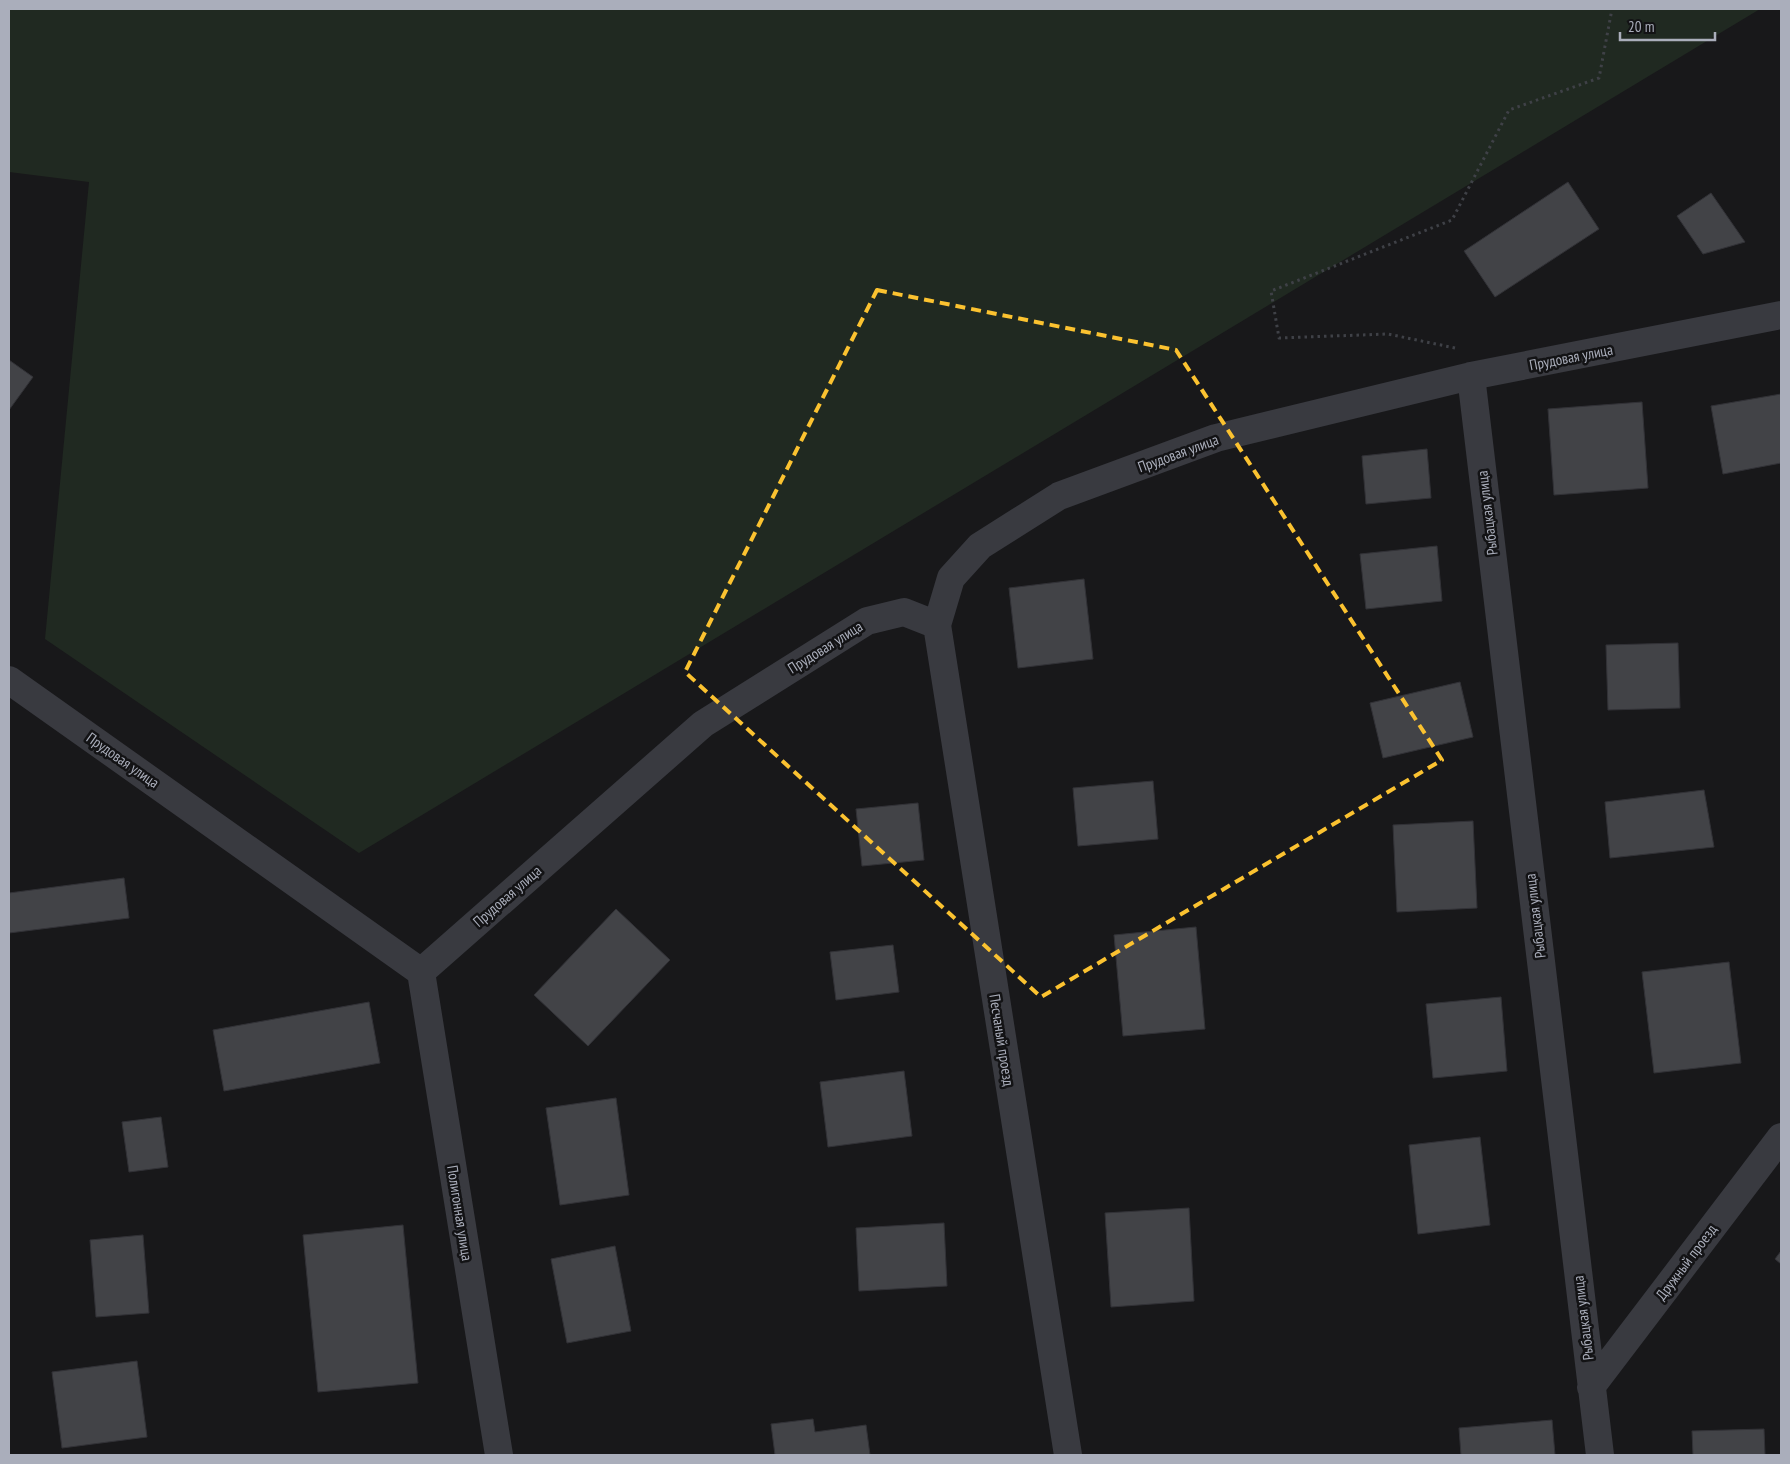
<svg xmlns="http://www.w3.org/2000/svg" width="1790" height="1464" font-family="'PT Sans Narrow',sans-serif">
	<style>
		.green { fill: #202921 }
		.building { fill: #424347; stroke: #323237 }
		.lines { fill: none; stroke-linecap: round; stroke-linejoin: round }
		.path { stroke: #3f4147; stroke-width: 3; stroke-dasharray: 2.5 4; stroke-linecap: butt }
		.minor { stroke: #393a40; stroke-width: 28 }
		.marked { fill: none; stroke: #fbc230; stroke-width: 4; stroke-dasharray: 10 6; stroke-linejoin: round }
		.labels { text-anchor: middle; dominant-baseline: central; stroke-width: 5; stroke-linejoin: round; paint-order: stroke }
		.street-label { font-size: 15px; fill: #aaaebb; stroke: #131315 }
	</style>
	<rect width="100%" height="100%" fill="#18181a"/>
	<path class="green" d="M 9,9 L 1760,9 L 359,853 L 45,639 L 89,182 L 9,172 Z"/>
	<path class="building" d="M 1568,182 L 1599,229 L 1495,297 L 1464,251 Z
		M 1711,193 L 1745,242 L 1703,254 L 1677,216 Z
		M 9,360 L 33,377 L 9,410 Z
		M 1781,394 L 1781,463 L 1723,474 L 1711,406 Z
		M 1642,402 L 1648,488 L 1554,495 L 1548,409 Z
		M 1427,449 L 1431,498 L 1366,504 L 1362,456 Z
		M 1437,546 L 1442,601 L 1366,609 L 1360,554 Z
		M 1084,579 L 1093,659 L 1018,668 L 1009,588 Z
		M 1678,643 L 1680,708 L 1608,710 L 1606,645 Z
		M 1460,682 L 1473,737 L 1383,758 L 1370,703 Z
		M 1153,781 L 1158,839 L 1078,846 L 1073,788 Z
		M 1704,790 L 1714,847 L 1610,858 L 1605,802 Z
		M 918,803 L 924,860 L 862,866 L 856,809 Z
		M 1473,821 L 1477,908 L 1397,912 L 1393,825 Z
		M 124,878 L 129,918 L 9,933 L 9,893 Z
		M 616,909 L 670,960 L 588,1046 L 534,995 Z
		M 1196,927 L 1205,1029 L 1123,1036 L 1114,935 Z
		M 893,945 L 899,992 L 836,1000 L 830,952 Z
		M 1729,962 L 1741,1063 L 1654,1073 L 1642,972 Z
		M 1501,997 L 1507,1071 L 1433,1078 L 1426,1004 Z
		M 369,1002 L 380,1063 L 224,1091 L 213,1030 Z
		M 904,1071 L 912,1136 L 828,1147 L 820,1082 Z
		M 616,1098 L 629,1195 L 560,1205 L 546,1108 Z
		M 161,1117 L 168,1167 L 129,1172 L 122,1122 Z
		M 1480,1137 L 1490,1225 L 1418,1234 L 1409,1145 Z
		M 1189,1208 L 1194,1301 L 1111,1307 L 1105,1213 Z
		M 944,1223 L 947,1286 L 859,1291 L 856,1228 Z
		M 403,1225 L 418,1383 L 318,1392 L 303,1235 Z
		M 143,1235 L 149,1313 L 96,1317 L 90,1240 Z
		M 615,1246 L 631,1331 L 567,1343 L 551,1259 Z
		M 1781,1251 L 1781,1264 L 1775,1259 Z
		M 137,1361 L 147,1437 L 62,1448 L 52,1372 Z
		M 813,1419 L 815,1432 L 866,1425 L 870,1455 L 775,1455 L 771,1424 Z
		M 1552,1420 L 1555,1455 L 1461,1455 L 1459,1428 Z
		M 1764,1429 L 1765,1455 L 1693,1455 L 1692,1431 Z"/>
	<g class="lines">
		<path class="path" d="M 1455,348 L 1388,334 L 1279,338 L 1271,291 L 1452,220 L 1509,110 L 1599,78 L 1612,9"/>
		<path class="minor" d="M 1471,376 L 1600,1455
			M 9,680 L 421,972
			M 421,972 L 703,724 L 867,621 L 904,612 L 937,625
			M 421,972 L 499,1455
			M 1591,1387 L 1781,1137
			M 1068,1455 L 937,625 L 951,578 L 980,546 L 1059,496 L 1216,438 L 1471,376 L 1781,315"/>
	</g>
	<path class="marked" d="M 877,290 L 1176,350 L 1442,760 L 1041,997 L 685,672 Z"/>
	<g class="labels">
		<g class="street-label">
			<text transform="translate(1571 357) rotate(-11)">Прудовая улица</text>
			<text transform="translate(1178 453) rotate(-20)">Прудовая улица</text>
			<text transform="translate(1487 513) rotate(-97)">Рыбацкая улица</text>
			<text transform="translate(825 647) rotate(-32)">Прудовая улица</text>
			<text transform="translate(123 760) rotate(35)">Прудовая улица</text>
			<text transform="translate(507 896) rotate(-41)">Прудовая улица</text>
			<text transform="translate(1535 916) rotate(-97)">Рыбацкая улица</text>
			<text transform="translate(1002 1040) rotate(81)">Песчаный проезд</text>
			<text transform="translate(460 1213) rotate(81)">Полигонная улица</text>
			<text transform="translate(1686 1262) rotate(-53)">Дружный проезд</text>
			<text transform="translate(1583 1318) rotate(-97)">Рыбацкая улица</text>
		</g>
	</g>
	<rect width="1790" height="1464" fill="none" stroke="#aaaebb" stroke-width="20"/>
	<path d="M1620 32v8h95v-8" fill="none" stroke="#aaaebb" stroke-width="2.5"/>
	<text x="1628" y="32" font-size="15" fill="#aaaebb" stroke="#131315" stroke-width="4" paint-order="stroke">20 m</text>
</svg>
